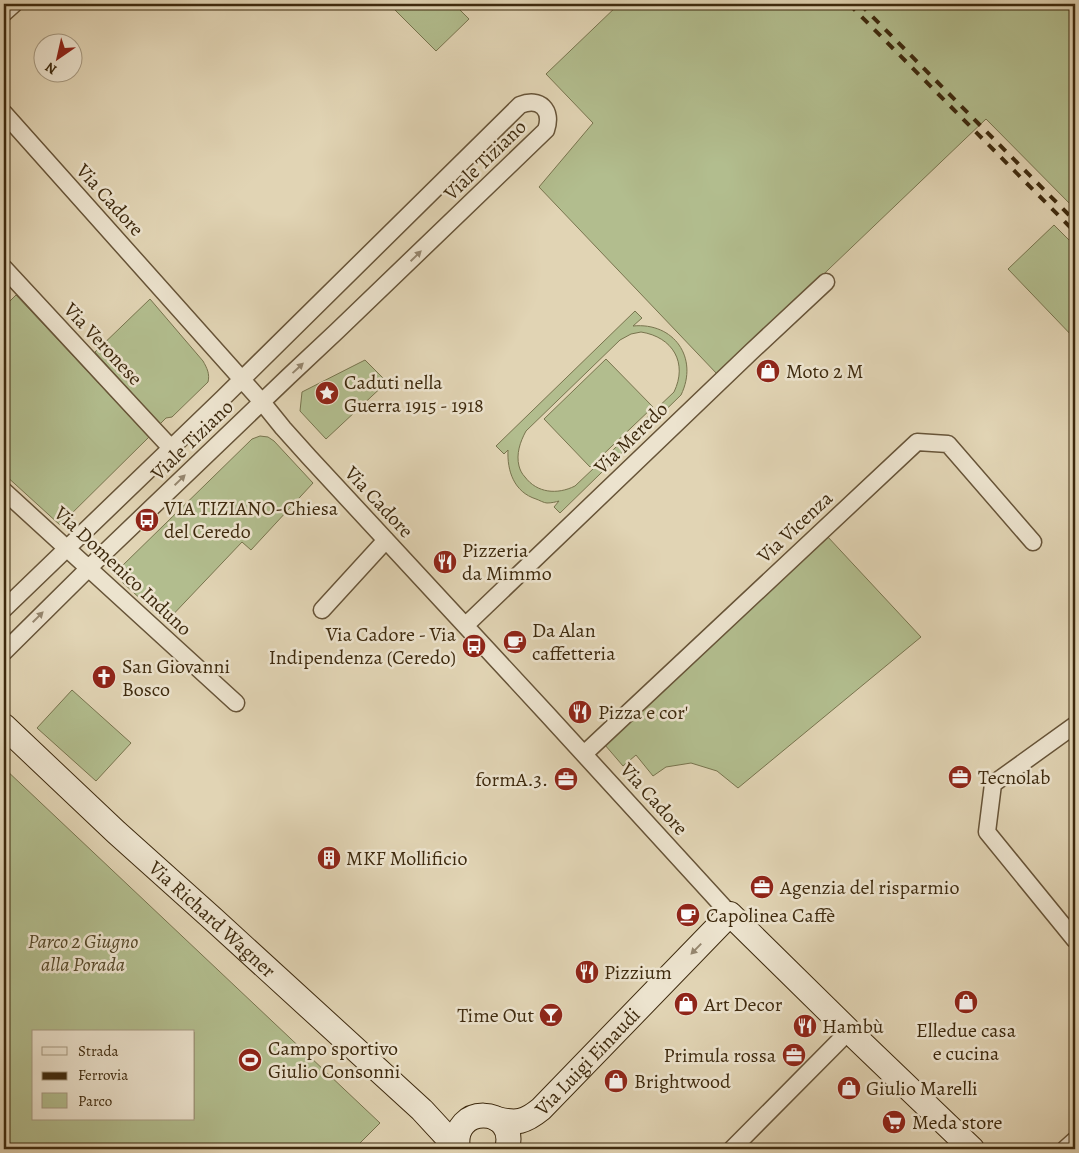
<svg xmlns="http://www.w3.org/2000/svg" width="1079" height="1153" font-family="Alegreya,serif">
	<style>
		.green { fill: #b2bd8e; stroke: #78744e; fill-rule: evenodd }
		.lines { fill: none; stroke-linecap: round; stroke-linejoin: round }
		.street-casing { stroke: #675438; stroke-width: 19 }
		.secondary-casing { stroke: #3e2a0e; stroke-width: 26 }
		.street { stroke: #ece3ce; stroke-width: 16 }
		.secondary { stroke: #ece3ce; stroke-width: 24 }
		.rail { stroke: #3e2a0e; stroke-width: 4; stroke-dasharray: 9 9; stroke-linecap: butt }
		.oneway { fill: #95866e }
		.labels { text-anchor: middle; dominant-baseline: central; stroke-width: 5; stroke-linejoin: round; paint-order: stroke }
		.street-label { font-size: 20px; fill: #3e2a0e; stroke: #ece3ce }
		.poi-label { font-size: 20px; fill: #3e2a0e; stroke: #ece3ce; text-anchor: start }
		.park-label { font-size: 20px; font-style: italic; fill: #554728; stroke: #ece3ce }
	</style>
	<rect width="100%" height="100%" fill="#e1d4b4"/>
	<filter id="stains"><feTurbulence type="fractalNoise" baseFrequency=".004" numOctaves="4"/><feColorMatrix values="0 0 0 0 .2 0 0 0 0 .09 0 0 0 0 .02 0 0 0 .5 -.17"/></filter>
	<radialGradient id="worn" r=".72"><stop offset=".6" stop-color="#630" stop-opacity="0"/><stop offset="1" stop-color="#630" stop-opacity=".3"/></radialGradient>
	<path class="green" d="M 389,4 L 454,4 L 469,19 L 436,51 Z
		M 619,4 L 1075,4 L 1075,209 L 986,119 L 718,375 L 539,187 L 593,123 L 546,74 Z
		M 1054,225 L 1075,246 L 1075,339 L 1008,269 Z
		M 16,295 L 149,437 L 60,525 L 4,474 L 4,307 Z
		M 150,299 L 203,361 C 207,368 210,374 208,382 L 172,417 L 166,418 L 160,424 L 95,352 Z
		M 635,311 L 642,318 L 633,326 C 674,322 699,358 681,395 L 560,513 L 554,507 L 559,501 C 556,502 551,503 547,503 C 544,503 539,500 536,499 C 514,492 507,471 508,450 L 504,454 L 496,446 ZM 641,332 C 673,337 688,363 674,392 L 575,486 C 557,495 537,493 525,477 C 522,474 520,470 519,466 C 516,454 520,442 526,431 L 620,340 L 631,334 Z
		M 606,359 L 653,407 L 590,467 L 544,419 Z
		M 365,360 L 387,382 L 326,439 L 300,411 L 302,392 Z
		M 260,436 L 268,437 L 274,441 L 313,483 L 251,550 L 242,542 L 166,622 L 122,582 L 122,566 L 252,439 Z
		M 827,536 L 921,637 L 738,788 L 717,771 L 691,763 L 666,767 L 653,776 L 636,755 L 623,766 L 605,745 Z
		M 72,690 L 131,743 L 96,781 L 37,728 Z
		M 4,768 L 380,1123 L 354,1149 L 4,1149 ZM 34,1032 L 194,1032 L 194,1119 L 34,1119 Z"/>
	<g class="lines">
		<g class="street-casing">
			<path id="street" d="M 4,13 L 14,4
				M 4,113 L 262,402 L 283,428 L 309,457 L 547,714 L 730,914
				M 4,268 L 171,448
				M 4,491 L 236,703
				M 4,609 L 223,398 L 520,105 C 540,97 553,110 546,130 L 337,331 L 288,377 L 101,556 L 4,652
				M 322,610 L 386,540
				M 466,625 L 751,352 L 826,282
				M 1075,725 L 993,784 L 987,832 L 1075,940
				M 584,754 L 917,442 L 948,444 L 1033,542
				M 732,1149 L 849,1031
				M 1065,1149 L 1075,1140"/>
		</g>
		<g class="secondary-casing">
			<g id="secondary">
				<path id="s1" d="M 4,726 L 116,832 L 213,919 L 422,1110 L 458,1149"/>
				<path id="s2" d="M 497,1119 C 517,1124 525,1122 541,1109 L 730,914 L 849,1031 L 972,1149"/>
				<path d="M 458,1149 C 450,1103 519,1106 507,1149"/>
			</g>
		</g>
		<use href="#street" class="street"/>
		<use href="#secondary" class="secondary"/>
		<path class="rail" d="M 849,4 L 1075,232
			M 860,4 L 1075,221"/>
	</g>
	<defs><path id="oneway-solid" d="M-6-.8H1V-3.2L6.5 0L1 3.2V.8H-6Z" transform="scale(1.25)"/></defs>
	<g class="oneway">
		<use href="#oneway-solid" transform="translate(416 256) rotate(-44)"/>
		<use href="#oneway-solid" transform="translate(298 368) rotate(-43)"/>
		<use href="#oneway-solid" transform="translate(180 480) rotate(-44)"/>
		<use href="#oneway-solid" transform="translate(38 617) rotate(-45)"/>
		<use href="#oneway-solid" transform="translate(696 949) rotate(134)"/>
	</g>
	<defs>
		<g id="shop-disc" transform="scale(1.25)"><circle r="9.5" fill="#8f2418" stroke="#ece3ce"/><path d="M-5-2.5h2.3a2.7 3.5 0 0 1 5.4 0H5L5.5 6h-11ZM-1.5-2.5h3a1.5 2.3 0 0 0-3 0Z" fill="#fff"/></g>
		<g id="sight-disc" transform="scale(1.25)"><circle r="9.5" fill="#8f2418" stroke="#ece3ce"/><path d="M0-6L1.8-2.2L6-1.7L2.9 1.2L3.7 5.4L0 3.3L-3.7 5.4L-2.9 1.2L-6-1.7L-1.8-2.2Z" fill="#fff"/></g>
		<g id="bus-disc" transform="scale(1.25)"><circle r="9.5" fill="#8f2418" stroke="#ece3ce"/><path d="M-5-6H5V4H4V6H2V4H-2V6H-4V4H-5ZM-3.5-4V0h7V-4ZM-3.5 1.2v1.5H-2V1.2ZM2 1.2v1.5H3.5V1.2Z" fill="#fff"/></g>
		<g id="restaurant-disc" transform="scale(1.25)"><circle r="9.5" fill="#8f2418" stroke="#ece3ce"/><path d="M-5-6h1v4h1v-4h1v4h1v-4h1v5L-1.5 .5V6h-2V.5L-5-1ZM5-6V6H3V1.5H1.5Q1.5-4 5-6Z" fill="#fff"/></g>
		<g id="cafe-disc" transform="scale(1.25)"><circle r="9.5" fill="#8f2418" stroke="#ece3ce"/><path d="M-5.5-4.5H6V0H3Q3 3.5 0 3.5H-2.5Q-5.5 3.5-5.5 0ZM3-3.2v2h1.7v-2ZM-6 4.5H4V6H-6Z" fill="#fff"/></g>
		<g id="church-disc" transform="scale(1.25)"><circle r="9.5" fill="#8f2418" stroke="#ece3ce"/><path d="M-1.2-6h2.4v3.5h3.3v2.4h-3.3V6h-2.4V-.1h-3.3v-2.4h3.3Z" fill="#fff"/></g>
		<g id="office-disc" transform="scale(1.25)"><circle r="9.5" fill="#8f2418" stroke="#ece3ce"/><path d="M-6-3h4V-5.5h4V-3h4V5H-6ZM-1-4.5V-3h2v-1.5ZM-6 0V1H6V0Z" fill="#fff"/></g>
		<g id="building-disc" transform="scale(1.25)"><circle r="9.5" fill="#8f2418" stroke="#ece3ce"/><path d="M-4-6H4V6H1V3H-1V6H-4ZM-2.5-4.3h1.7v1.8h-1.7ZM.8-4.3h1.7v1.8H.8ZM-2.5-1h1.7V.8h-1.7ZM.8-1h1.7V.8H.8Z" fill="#fff"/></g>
		<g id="bar-disc" transform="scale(1.25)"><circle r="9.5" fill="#8f2418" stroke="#ece3ce"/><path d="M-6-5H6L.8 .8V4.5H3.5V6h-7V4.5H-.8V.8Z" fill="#fff"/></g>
		<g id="stadium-disc" transform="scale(1.25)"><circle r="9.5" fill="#8f2418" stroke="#ece3ce"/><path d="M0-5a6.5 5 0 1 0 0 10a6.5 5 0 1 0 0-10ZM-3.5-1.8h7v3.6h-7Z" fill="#fff"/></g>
		<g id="supermarket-disc" transform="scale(1.25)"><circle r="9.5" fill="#8f2418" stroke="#ece3ce"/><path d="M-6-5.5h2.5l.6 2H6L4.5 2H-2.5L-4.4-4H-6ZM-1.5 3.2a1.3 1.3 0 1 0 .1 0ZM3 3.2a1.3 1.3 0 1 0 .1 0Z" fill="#fff"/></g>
	</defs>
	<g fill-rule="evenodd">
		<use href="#shop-disc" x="768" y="371"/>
		<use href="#sight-disc" x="327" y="393"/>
		<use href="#bus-disc" x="147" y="520"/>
		<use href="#restaurant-disc" x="445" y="562"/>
		<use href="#cafe-disc" x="515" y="642"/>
		<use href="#bus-disc" x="474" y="646"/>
		<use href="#church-disc" x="104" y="677"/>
		<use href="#restaurant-disc" x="580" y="712"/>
		<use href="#office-disc" x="960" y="777"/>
		<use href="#office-disc" x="566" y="779"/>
		<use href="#building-disc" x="329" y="858"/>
		<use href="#office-disc" x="762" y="887"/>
		<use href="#cafe-disc" x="688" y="915"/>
		<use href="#restaurant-disc" x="587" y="972"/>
		<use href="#shop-disc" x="966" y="1002"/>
		<use href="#shop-disc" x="686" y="1004"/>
		<use href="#bar-disc" x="551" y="1015"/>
		<use href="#restaurant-disc" x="805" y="1026"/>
		<use href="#office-disc" x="794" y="1055"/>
		<use href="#stadium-disc" x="250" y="1060"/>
		<use href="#shop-disc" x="616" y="1081"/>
		<use href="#shop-disc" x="849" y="1088"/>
		<use href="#supermarket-disc" x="894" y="1122"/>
	</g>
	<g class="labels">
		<g class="street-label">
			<text transform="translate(485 160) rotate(-44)">Viale Tiziano</text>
			<text transform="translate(110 200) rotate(48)">Via Cadore</text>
			<text transform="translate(103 344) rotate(47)">Via Veronese</text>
			<text transform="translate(631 438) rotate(-44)">Via Meredo</text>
			<text transform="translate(192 440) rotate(-44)">Viale Tiziano</text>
			<text transform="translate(379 502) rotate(47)">Via Cadore</text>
			<text transform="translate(795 527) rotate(-43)">Via Vicenza</text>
			<text transform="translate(123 571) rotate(43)">Via Domenico Induno</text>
			<text transform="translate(654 799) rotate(48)">Via Cadore</text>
			<text stroke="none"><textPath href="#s1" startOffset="284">Via Richard Wagner</textPath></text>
			<text stroke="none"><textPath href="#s2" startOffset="114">Via Luigi Einaudi</textPath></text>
		</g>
		<g class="poi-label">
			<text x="786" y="371">Moto 2 M</text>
			<text x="344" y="382">Caduti nella<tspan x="344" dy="23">Guerra 1915 - 1918</tspan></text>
			<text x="164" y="508">VIA TIZIANO-Chiesa<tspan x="164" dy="23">del Ceredo</tspan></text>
			<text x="462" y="550">Pizzeria<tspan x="462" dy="23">da Mimmo</tspan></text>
			<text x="532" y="630">Da Alan<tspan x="532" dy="23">caffetteria</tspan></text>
			<text x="456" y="634" text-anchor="end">Via Cadore - Via<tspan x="456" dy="23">Indipendenza (Ceredo)</tspan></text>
			<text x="122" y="666">San Giovanni<tspan x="122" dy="23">Bosco</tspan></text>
			<text x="598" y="712">Pizza e cor'</text>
			<text x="978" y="777">Tecnolab</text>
			<text x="548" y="779" text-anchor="end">formA.3.</text>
			<text x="346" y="858">MKF Mollificio</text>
			<text x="780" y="887">Agenzia del risparmio</text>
			<text x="706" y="915">Capolinea Caffè</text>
			<text x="604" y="972">Pizzium</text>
			<text x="704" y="1004">Art Decor</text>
			<text x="534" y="1015" text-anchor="end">Time Out</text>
			<text x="822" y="1026">Hambù</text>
			<text x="966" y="1030" text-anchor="middle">Elledue casa<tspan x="966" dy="23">e cucina</tspan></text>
			<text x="268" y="1048">Campo sportivo<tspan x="268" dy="23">Giulio Consonni</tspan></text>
			<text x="776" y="1055" text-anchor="end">Primula rossa</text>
			<text x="634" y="1081">Brightwood</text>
			<text x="866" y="1088">Giulio Marelli</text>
			<text x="912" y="1122">Meda store</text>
		</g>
		<g class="park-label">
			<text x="83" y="941">Parco 2 Giugno<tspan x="83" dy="23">alla Porada</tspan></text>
		</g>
	</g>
	<rect width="1079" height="1153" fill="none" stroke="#e1d4b4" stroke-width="20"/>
	<rect x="5" y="5" width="1069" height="1143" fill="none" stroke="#3e2a0e" stroke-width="2.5"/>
	<rect x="10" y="10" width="1059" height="1133" fill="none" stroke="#3e2a0e"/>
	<rect x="32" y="1030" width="162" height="90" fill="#ece3ce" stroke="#a69981"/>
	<rect x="42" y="1047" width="25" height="8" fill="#ece3ce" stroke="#a69981"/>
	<text x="78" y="1056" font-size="15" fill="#3e2a0e">Strada</text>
	<rect x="42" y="1072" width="25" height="8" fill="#3e2a0e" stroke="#a69981"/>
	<text x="78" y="1080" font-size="15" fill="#3e2a0e">Ferrovia</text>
	<rect x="42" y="1093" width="25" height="15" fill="#b2bd8e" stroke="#a69981"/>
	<text x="78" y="1106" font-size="15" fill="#3e2a0e">Parco</text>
	<g transform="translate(58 58) rotate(214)"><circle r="24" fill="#ece3ce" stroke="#a69981"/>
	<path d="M0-4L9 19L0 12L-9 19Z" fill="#8f2418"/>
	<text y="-8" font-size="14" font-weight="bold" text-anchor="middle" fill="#3e2a0e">N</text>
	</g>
	<rect width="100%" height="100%" filter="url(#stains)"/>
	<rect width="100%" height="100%" fill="url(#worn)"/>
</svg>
